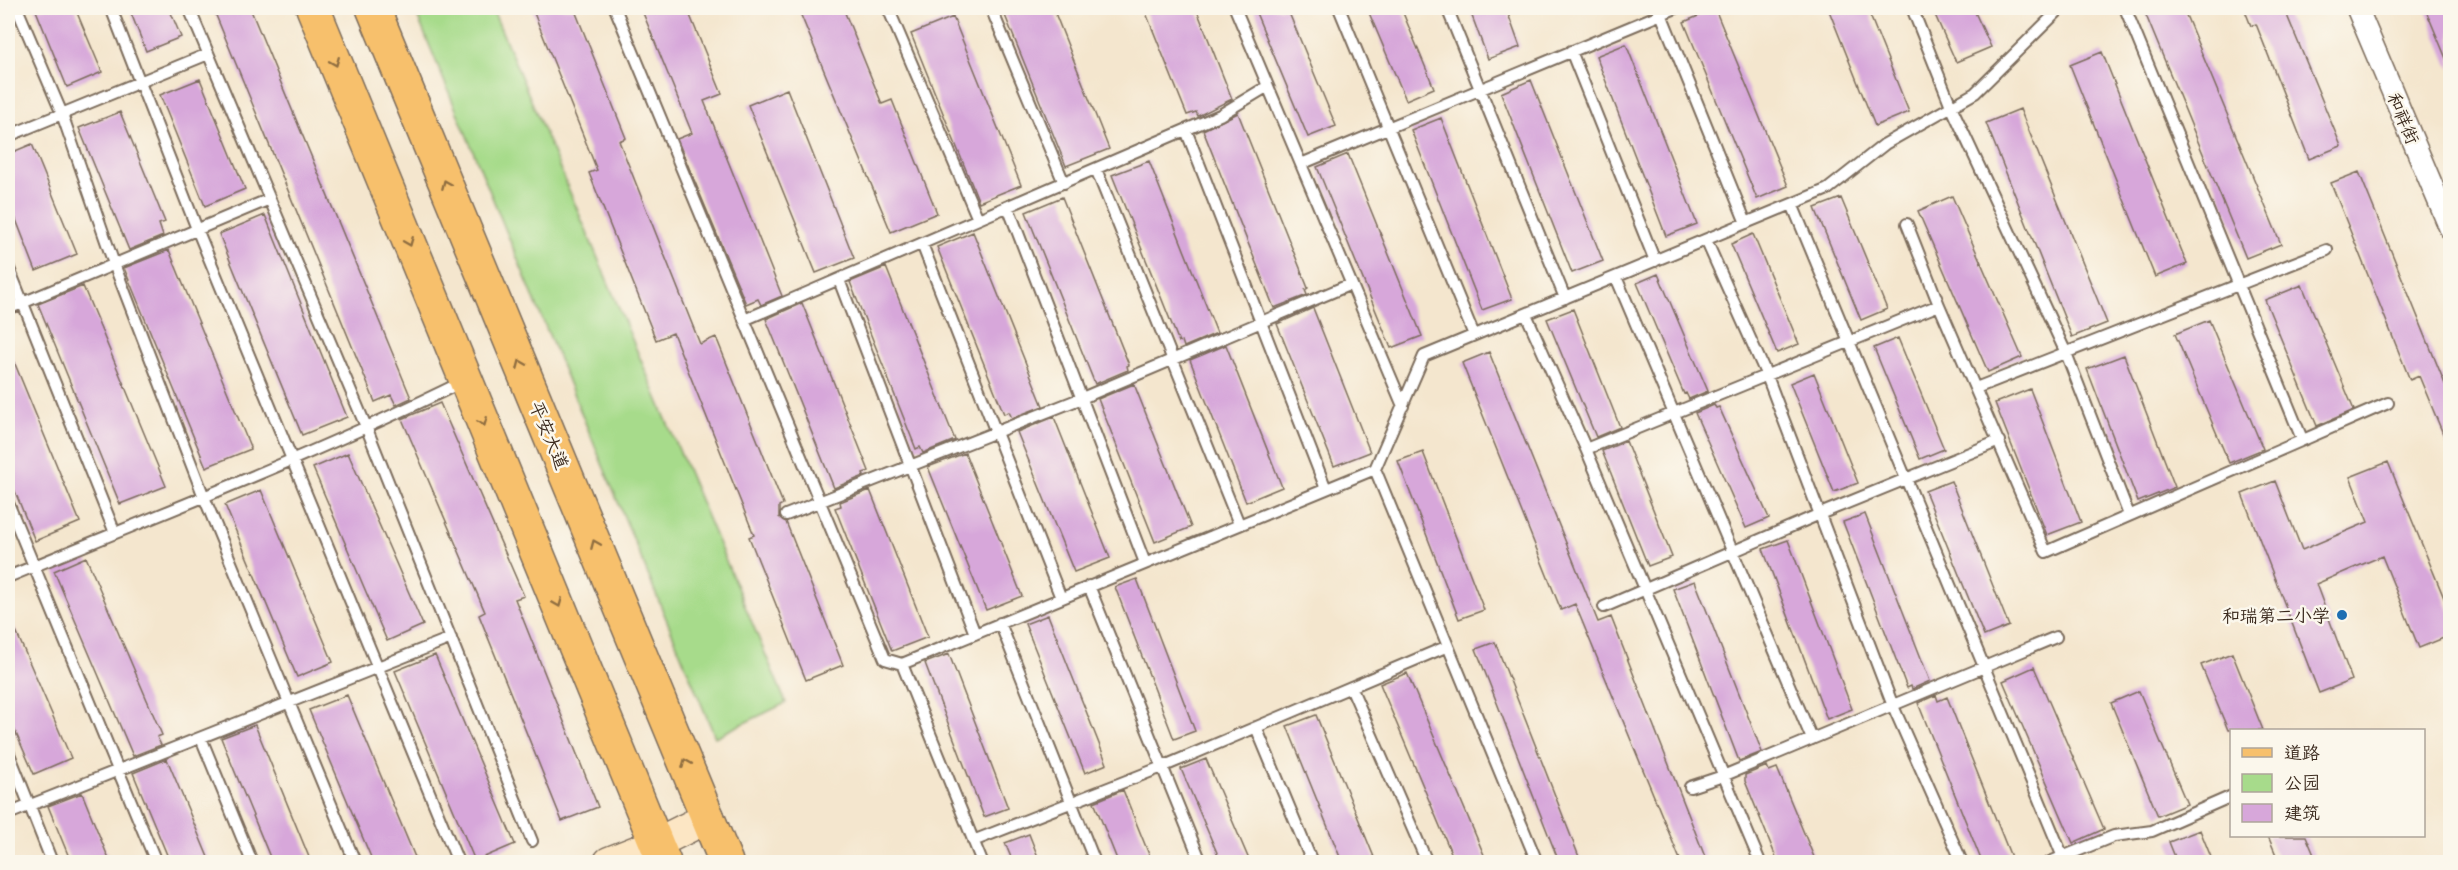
<svg xmlns="http://www.w3.org/2000/svg" width="2458" height="870" font-family="Mali,'LXGW WenKai TC',sans-serif">
	<style>
		.green { fill: #a7db8b; stroke: #718254; stroke-width: 1.5 }
		.building { fill: #d7a7da }
		.lines { fill: none; stroke-linecap: round; stroke-linejoin: round }
		.lane-casing { stroke: #7c6c5c; stroke-width: 14 }
		.street-casing { stroke: #7c6c5c; stroke-width: 24 }
		.secondary-casing { stroke: #7c6c5c; stroke-width: 33 }
		.primary-casing { stroke: #7c6c5c; stroke-width: 36 }
		.lane { stroke: #fff; stroke-width: 10 }
		.street { stroke: #fff; stroke-width: 21 }
		.secondary { stroke: #fce6c4; stroke-width: 30 }
		.primary { stroke: #f7c06c; stroke-width: 33 }
		.oneway { stroke: #906e41 }
		.poi-dot { fill: #1f6fb2; stroke: #fbf7ec; stroke-width: 2 }
		.labels { text-anchor: middle; dominant-baseline: central; stroke-width: 5; stroke-linejoin: round; paint-order: stroke }
		.street-label { font-size: 18px; fill: #3b2a1e; stroke: #fbf7ec }
		.poi-label { font-size: 18px; fill: #3b2a1e; stroke: #fbf7ec; text-anchor: end }
	</style>
	<rect width="100%" height="100%" fill="#fbf7ec"/>
	<filter id="ink" filterUnits="userSpaceOnUse"><feTurbulence type="fractalNoise" baseFrequency=".0167" numOctaves="2"/><feDisplacementMap in="SourceGraphic" scale="12" xChannelSelector="R" yChannelSelector="G"/><feConvolveMatrix kernelMatrix="1 2 1 2 8 2 1 2 1" color-interpolation-filters="sRGB"/></filter>
	<filter id="wash" filterUnits="userSpaceOnUse"><feTurbulence type="fractalNoise" baseFrequency=".008" numOctaves="4" result="noise"/><feDisplacementMap in="SourceGraphic" scale="24" xChannelSelector="R" yChannelSelector="G"/><feGaussianBlur stdDeviation="1.35" result="paint"/><feColorMatrix in="noise" values="0 0 0 0 0 0 0 0 0 0 0 0 0 0 0 0 0 1.4 0 .05"/><feComposite in="paint" operator="in"/></filter>
	<g filter="url(#wash)">
		<rect width="100%" height="100%" fill="#f4e6ce"/>
		<path class="green" d="M 414,8 L 492,8 L 786,703 L 715,737 Z"/>
		<g id="blocks">
			<path class="building" d="M 35,8 L 75,8 L 102,72 L 67,87 Z
				M 129,8 L 169,8 L 181,37 L 146,51 Z
				M 213,8 L 250,8 L 411,398 L 396,405 L 391,395 L 375,402 Z
				M 532,8 L 574,8 L 626,138 L 619,141 L 700,344 L 716,337 L 783,504 L 779,506 L 779,517 L 786,522 L 843,665 L 806,680 L 749,537 L 754,535 L 673,333 L 656,340 L 589,173 L 597,170 Z
				M 641,8 L 687,8 L 722,94 L 704,101 L 782,296 L 761,305 L 758,299 L 746,304 L 677,139 L 692,133 Z
				M 798,8 L 843,8 L 882,104 L 892,100 L 937,213 L 891,232 Z
				M 1002,8 L 1053,8 L 1109,149 L 1066,166 Z
				M 1144,8 L 1196,8 L 1232,99 L 1198,116 L 1196,112 L 1187,115 Z
				M 1254,8 L 1287,8 L 1336,126 L 1308,137 Z
				M 1367,8 L 1401,8 L 1434,88 L 1406,100 Z
				M 1469,8 L 1506,8 L 1520,47 L 1488,59 Z
				M 1828,8 L 1867,8 L 1909,112 L 1875,126 Z
				M 1932,8 L 1973,8 L 1991,47 L 1956,62 Z
				M 2143,8 L 2183,8 L 2281,244 L 2246,258 Z
				M 2244,8 L 2284,8 L 2341,146 L 2309,159 L 2256,24 L 2251,26 Z
				M 2425,8 L 2451,8 L 2451,68 L 2450,68 Z
				M 1715,9 L 1788,186 L 1757,199 L 1684,22 Z
				M 953,17 L 1021,185 L 979,202 L 911,34 Z
				M 1626,44 L 1697,224 L 1666,236 L 1596,56 Z
				M 2102,52 L 2187,264 L 2155,277 L 2070,65 Z
				M 200,79 L 245,189 L 205,206 L 160,95 Z
				M 1531,80 L 1603,261 L 1572,273 L 1501,93 Z
				M 787,89 L 854,258 L 816,273 L 748,105 Z
				M 2020,109 L 2107,323 L 2072,337 L 1986,123 Z
				M 120,112 L 165,222 L 159,224 L 163,236 L 129,250 L 79,128 Z
				M 1238,113 L 1308,288 L 1305,290 L 1307,295 L 1274,308 L 1203,130 Z
				M 1441,118 L 1512,299 L 1482,310 L 1411,130 Z
				M 32,144 L 77,254 L 36,271 L 8,199 L 8,154 Z
				M 1348,154 L 1422,336 L 1391,348 L 1317,167 Z
				M 1149,161 L 1217,333 L 1184,347 L 1182,341 L 1179,342 L 1112,175 Z
				M 2359,172 L 2445,384 L 2451,382 L 2451,453 L 2419,376 L 2410,380 L 2331,183 Z
				M 1952,196 L 2022,357 L 1988,372 L 1918,211 Z
				M 1062,197 L 1129,365 L 1127,366 L 1128,370 L 1095,384 L 1026,212 Z
				M 1841,198 L 1887,309 L 1861,320 L 1815,208 Z
				M 265,215 L 347,417 L 302,435 L 219,234 Z
				M 973,232 L 1043,406 L 1012,418 L 1009,412 L 1004,414 L 937,247 Z
				M 1753,234 L 1799,344 L 1777,353 L 1731,244 Z
				M 169,250 L 251,449 L 206,467 L 124,268 Z
				M 886,267 L 955,440 L 923,453 L 920,447 L 916,449 L 850,282 Z
				M 1658,274 L 1708,391 L 1689,399 L 1686,393 L 1684,394 L 1637,283 Z
				M 2302,285 L 2354,410 L 2317,426 L 2265,300 Z
				M 83,286 L 166,486 L 120,504 L 38,304 Z
				M 802,303 L 869,471 L 863,473 L 864,476 L 834,488 L 766,319 Z
				M 1313,308 L 1370,452 L 1334,466 L 1277,324 Z
				M 1573,309 L 1620,427 L 1596,437 L 1547,319 Z
				M 2209,320 L 2263,449 L 2229,463 L 2175,334 Z
				M 1898,338 L 1944,449 L 1920,459 L 1874,348 Z
				M 1226,345 L 1282,487 L 1246,502 L 1190,360 Z
				M 8,347 L 80,522 L 35,541 L 8,474 Z
				M 1489,352 L 1598,622 L 1611,617 L 1707,862 L 1681,862 L 1575,604 L 1561,610 L 1462,363 Z
				M 2124,355 L 2175,487 L 2138,502 L 2087,369 Z
				M 1814,373 L 1858,483 L 1834,492 L 1790,383 Z
				M 1134,384 L 1191,527 L 1155,542 L 1098,399 Z
				M 2030,389 L 2081,522 L 2047,535 L 1995,403 Z
				M 440,403 L 524,596 L 515,599 L 598,807 L 562,821 L 479,615 L 485,612 L 402,419 Z
				M 1714,405 L 1716,408 L 1719,407 L 1769,518 L 1746,528 L 1695,413 Z
				M 1054,417 L 1110,558 L 1074,572 L 1017,432 Z
				M 1626,441 L 1672,557 L 1648,566 L 1602,451 Z
				M 1423,452 L 1484,610 L 1459,619 L 1398,461 Z
				M 348,453 L 423,625 L 387,641 L 313,468 Z
				M 965,453 L 1022,596 L 986,610 L 928,467 Z
				M 2388,462 L 2451,615 L 2451,635 L 2419,648 L 2382,556 L 2316,584 L 2352,680 L 2319,693 L 2242,494 L 2275,481 L 2302,550 L 2368,522 L 2350,477 Z
				M 1951,481 L 2009,626 L 1984,636 L 1925,491 Z
				M 261,490 L 333,662 L 297,677 L 225,505 Z
				M 870,490 L 928,637 L 892,651 L 835,508 L 841,506 L 840,502 Z
				M 1865,514 L 1930,681 L 1912,689 L 1911,686 L 1907,688 L 1843,522 Z
				M 1788,540 L 1852,709 L 1827,719 L 1763,549 Z
				M 86,557 L 162,735 L 157,737 L 161,745 L 133,756 L 54,571 Z
				M 1137,579 L 1195,731 L 1174,739 L 1115,587 Z
				M 1695,581 L 1762,752 L 1739,761 L 1673,589 Z
				M 8,613 L 71,758 L 34,774 L 8,715 Z
				M 1048,615 L 1107,764 L 1085,773 L 1025,624 Z
				M 1495,642 L 1581,862 L 1559,862 L 1476,649 Z
				M 2232,653 L 2263,730 L 2228,730 L 2201,665 Z
				M 949,654 L 1008,808 L 984,817 L 925,663 Z
				M 435,655 L 515,844 L 475,861 L 395,671 Z
				M 2034,667 L 2104,829 L 2073,843 L 2003,681 Z
				M 1407,673 L 1487,862 L 1455,862 L 1380,684 Z
				M 2139,691 L 2187,804 L 2158,816 L 2111,703 Z
				M 347,695 L 417,862 L 373,862 L 309,710 Z
				M 1936,695 L 1938,701 L 1947,697 L 2013,862 L 1982,862 L 1918,703 Z
				M 1316,715 L 1376,862 L 1342,862 L 1287,726 Z
				M 255,725 L 311,862 L 272,862 L 221,738 Z
				M 167,759 L 210,862 L 170,862 L 133,773 Z
				M 1206,759 L 1250,862 L 1221,862 L 1181,769 Z
				M 1767,766 L 1769,771 L 1777,768 L 1816,862 L 1778,862 L 1745,781 L 1745,775 Z
				M 1123,790 L 1152,862 L 1118,862 L 1094,802 Z
				M 82,793 L 110,862 L 71,862 L 48,806 Z
				M 2200,830 L 2213,862 L 2177,862 L 2169,842 Z
				M 1029,834 L 1040,862 L 1013,862 L 1005,843 Z
				M 2268,836 L 2306,836 L 2317,862 L 2279,862 Z"/>
		</g>
	</g>
	<g filter="url(#ink)">
		<use href="#blocks" fill-opacity="0" stroke="#7c6c5c" stroke-width="1.5"/>
		<g class="lines">
			<g class="lane-casing">
				<path id="lane" d="M 17,8 L 62,114 L 114,264 L 204,497 L 355,862
					M 111,8 L 197,229 L 458,862
					M 189,8 L 367,429 L 532,841
					M 615,8 L 885,659 L 902,664
					M 888,8 L 978,219
					M 991,8 L 1064,183
					M 1235,8 L 1403,406
					M 1339,8 L 1474,335
					M 1447,8 L 1565,298
					M 1912,8 L 1951,106 L 2066,353 L 2129,515
					M 2125,8 L 2302,439
					M 1659,9 L 1746,223
					M 1571,51 L 1655,261
					M 1186,130 L 1326,489
					M 8,136 L 208,54
					M 1301,164 L 1676,8
					M 1096,169 L 1239,524
					M 1792,204 L 2065,862
					M 1008,207 L 1145,563
					M 1907,224 L 1939,305 L 2046,552 L 2388,403
					M 1706,240 L 1767,376 L 1893,706 L 1962,862
					M 922,244 L 1061,598
					M 8,266 L 115,533
					M 1616,277 L 1812,739
					M 839,280 L 975,634
					M 8,309 L 270,199
					M 1526,314 L 1586,449 L 1760,862
					M 744,320 L 1220,115 L 1268,86
					M 1976,388 L 2327,250
					M 1586,449 L 1939,305
					M 1375,469 L 1537,862
					M 8,503 L 156,862
					M 786,515 L 1082,398 L 1351,284
					M 8,577 C 160,514 314,455 462,382
					M 1089,586 L 1201,862
					M 1604,607 L 1820,514 L 1999,441
					M 1000,623 L 1095,862
					M 1351,687 L 1427,862
					M 1256,727 L 1312,862
					M 201,738 L 252,862
					M 8,751 L 52,862
					M 1690,787 L 1723,776 L 2056,637
					M 8,814 L 451,638
					M 973,841 L 1162,767 L 1448,646
					M 982,862 L 902,664 L 1375,469 L 1424,356 L 1828,189 L 1885,144 L 1975,93 L 2061,8
					M 2050,862 L 2114,836 L 2152,831 L 2232,796"/>
			</g>
			<g class="street-casing">
				<path id="street" d="M 2357,8 L 2450,228"/>
			</g>
			<g class="secondary-casing">
				<path id="secondary" d="M 609,862 L 657,843 L 709,817"/>
			</g>
			<g class="primary-casing">
				<path id="primary" d="M 313,8 L 664,862
					M 373,8 L 726,862"/>
			</g>
			<use href="#lane" class="lane"/>
			<use href="#street" class="street"/>
			<use href="#secondary" class="secondary"/>
			<use href="#primary" class="primary"/>
		</g>
		<defs><path id="oneway-chevron" d="M-2-3.5L2.5 0L-2 3.5" fill="none" stroke-width="1.6" stroke-linecap="round" stroke-linejoin="round" transform="scale(1.5)"/></defs>
		<g class="oneway">
			<use href="#oneway-chevron" transform="translate(335 62) rotate(68)"/>
			<use href="#oneway-chevron" transform="translate(446 184) rotate(-113)"/>
			<use href="#oneway-chevron" transform="translate(409 242) rotate(68)"/>
			<use href="#oneway-chevron" transform="translate(521 364) rotate(-113)"/>
			<use href="#oneway-chevron" transform="translate(483 422) rotate(68)"/>
			<use href="#oneway-chevron" transform="translate(595 544) rotate(-113)"/>
			<use href="#oneway-chevron" transform="translate(558 603) rotate(68)"/>
			<use href="#oneway-chevron" transform="translate(686 763) rotate(-113)"/>
		</g>
	</g>
	<circle class="poi-dot" cx="2342" cy="615" r="6"/>
	<g class="labels">
		<g class="street-label">
			<text transform="translate(2404 118) rotate(67)">和祥街</text>
			<text transform="translate(550 435) rotate(67)">平安大道</text>
		</g>
		<g class="poi-label">
			<text x="2330" y="615">和瑞第二小学</text>
		</g>
	</g>
	<rect width="2458" height="870" fill="none" stroke="#fbf7ec" stroke-width="30"/>
	<rect x="2230" y="729" width="195" height="108" fill="#fbf7ec" stroke="#aea59a" stroke-width="1.5"/>
	<rect x="2242" y="748" width="30" height="9" fill="#f7c06c" stroke="#aea59a" stroke-width="1.5"/>
	<text x="2284" y="759" font-size="18" fill="#3b2a1e">道路</text>
	<rect x="2242" y="774" width="30" height="18" fill="#a7db8b" stroke="#aea59a" stroke-width="1.5"/>
	<text x="2284" y="789" font-size="18" fill="#3b2a1e">公园</text>
	<rect x="2242" y="804" width="30" height="18" fill="#d7a7da" stroke="#aea59a" stroke-width="1.5"/>
	<text x="2284" y="819" font-size="18" fill="#3b2a1e">建筑</text>
</svg>
